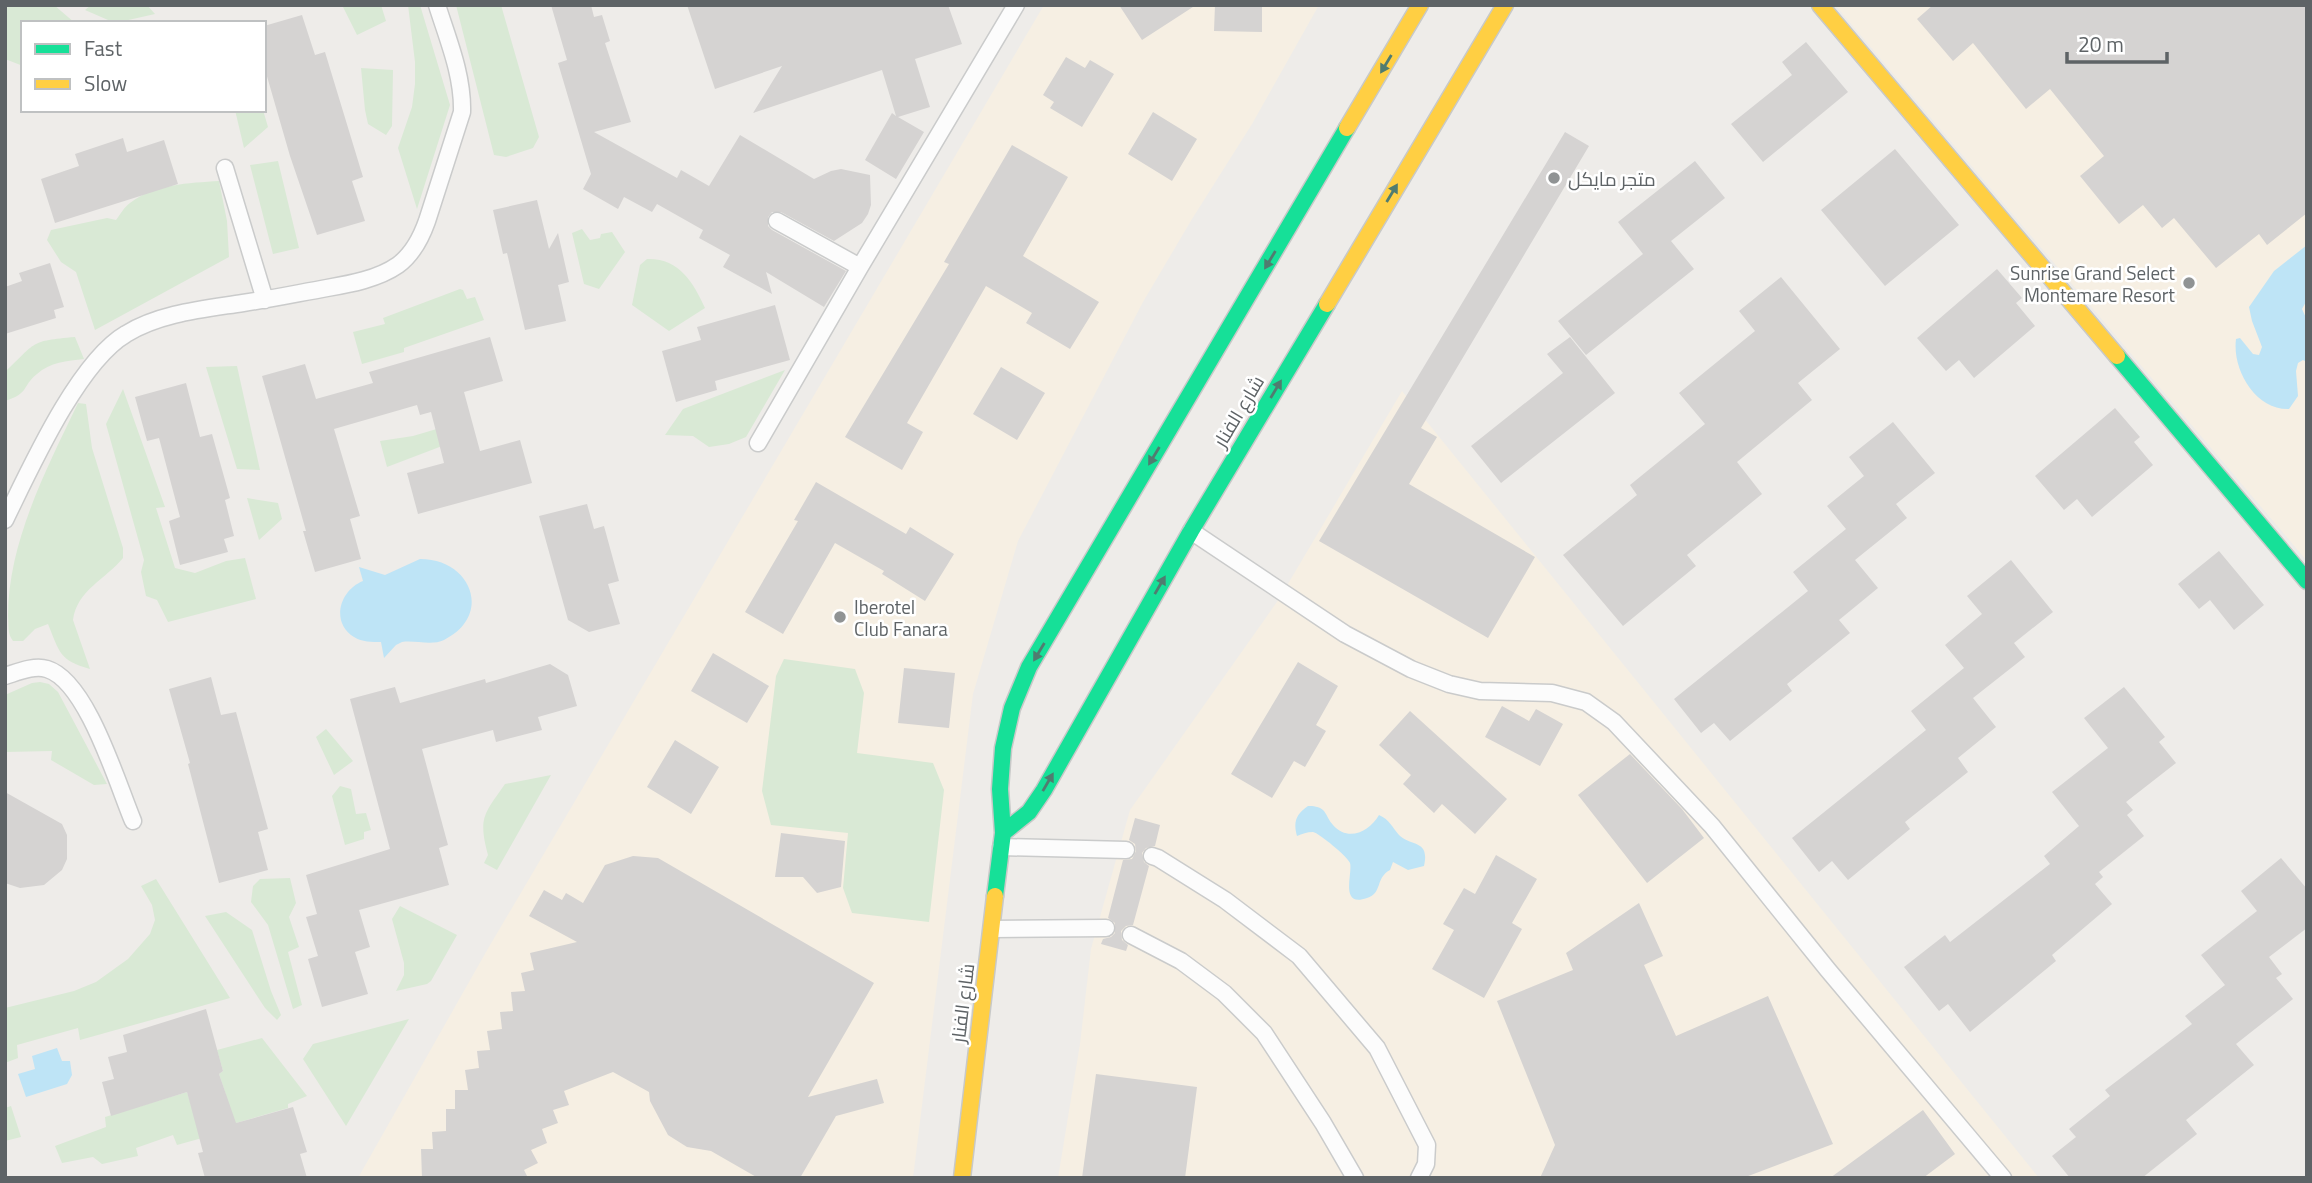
<svg xmlns="http://www.w3.org/2000/svg" width="2312" height="1183" font-family="'Titillium Web',Cairo,sans-serif">
	<style>
		.commercial { fill: #f6efe3 }
		.green { fill: #d9e9d5 }
		.water { fill: #bee4f6 }
		.building { fill: #d5d3d2 }
		.lines { fill: none; stroke-linecap: round; stroke-linejoin: round }
		.lane-casing { stroke: #cacbcb; stroke-width: 19 }
		.fast-casing { stroke: #c8c9c8; stroke-width: 19 }
		.slow-casing { stroke: #c8c9c8; stroke-width: 19 }
		.lane { stroke: #fcfcfc; stroke-width: 16 }
		.fast { stroke: #16e098; stroke-width: 16 }
		.slow { stroke: #ffcf43; stroke-width: 16 }
		.oneway { fill: #507c70 }
		.poi-dot { fill: #909394; stroke: #fff; stroke-width: 2.5 }
		.labels { text-anchor: middle; dominant-baseline: central; stroke-width: 5; stroke-linejoin: round; paint-order: stroke }
		.poi-label { font-size: 19px; fill: #5e6366; stroke: #fff; text-anchor: start }
		.street-label { font-size: 19px; fill: #5e6366; stroke: #fff }
	</style>
	<rect width="100%" height="100%" fill="#eeece9"/>
	<path class="commercial" d="M 1044,5 L 1319,5 L 1252,124 L 1192,219 L 1143,302 L 1018,541 L 973,694 L 913,1178 L 358,1178 L 486,952 Z
		M 1835,5 L 2307,5 L 2307,561 Z
		M 1402,391 L 2039,1178 L 1058,1178 L 1080,1044 L 1091,949 L 1130,810 L 1279,599 Z"/>
	<path class="green" d="M 5,5 L 54,5 L 75,23 L 23,23 L 23,66 L 5,59 Z
		M 91,5 L 147,5 L 155,14 L 115,23 L 85,10 Z
		M 342,5 L 381,5 L 386,21 L 357,35 Z
		M 408,5 L 420,5 L 450,105 L 417,209 L 398,148 L 412,107 L 415,84 L 415,62 Z
		M 456,5 L 501,5 L 539,137 L 533,148 L 506,157 L 494,155 Z
		M 361,68 L 393,70 L 392,126 L 386,135 L 368,124 L 365,110 Z
		M 235,110 L 263,110 L 268,127 L 244,148 Z
		M 278,161 L 299,248 L 273,254 L 250,165 Z
		M 219,181 L 227,221 L 229,257 L 95,330 L 76,272 L 61,262 L 47,240 L 51,230 L 107,218 L 116,220 C 120,215 124,207 130,203 C 154,184 189,183 219,181 Z
		M 582,229 L 590,240 L 600,238 L 601,234 L 612,232 L 625,252 L 599,289 L 584,284 L 572,233 Z
		M 647,259 C 679,258 693,282 705,308 L 669,331 L 632,305 L 640,265 Z
		M 460,289 L 463,290 L 467,299 L 475,297 L 484,320 L 404,348 L 404,352 L 362,364 L 353,332 L 385,324 L 383,318 Z
		M 75,337 L 84,359 C 67,361 50,362 37,374 C 21,387 30,393 5,401 L 5,372 C 37,342 29,341 75,337 Z
		M 237,366 L 260,470 L 237,469 L 206,367 Z
		M 785,370 L 746,437 L 729,444 L 709,447 L 693,436 L 665,435 L 683,409 Z
		M 123,389 L 165,507 L 156,508 L 175,568 L 195,573 L 226,561 L 245,558 L 256,599 L 168,622 L 157,600 L 146,596 L 141,572 L 144,560 L 106,424 Z
		M 78,403 L 86,404 L 92,448 L 123,548 L 123,558 C 106,579 77,590 73,620 L 90,669 C 59,660 60,653 48,624 L 35,629 L 23,641 L 13,641 C 7,633 9,626 8,616 C 8,542 47,468 78,403 Z
		M 440,428 L 450,443 L 387,467 L 380,441 L 413,436 Z
		M 247,498 L 278,503 L 282,519 L 259,540 Z
		M 784,659 L 855,669 L 864,693 L 857,753 L 933,763 L 944,790 L 929,922 L 852,913 L 843,888 L 848,833 L 771,825 L 762,791 L 776,676 Z
		M 40,682 L 49,684 L 58,692 L 107,784 L 94,785 L 51,760 L 52,751 L 5,752 L 5,695 L 32,683 Z
		M 326,729 L 353,761 L 334,775 L 316,737 Z
		M 551,775 L 497,870 L 484,863 L 488,855 C 478,818 484,814 505,784 Z
		M 340,786 L 351,789 L 356,814 L 366,813 L 371,830 L 364,832 L 364,839 L 345,845 L 332,796 Z
		M 290,878 L 296,903 L 289,917 L 299,947 L 288,952 L 302,1005 L 293,1009 L 268,925 L 251,902 L 253,886 L 260,879 Z
		M 156,879 L 230,998 L 80,1040 L 78,1028 L 17,1045 L 18,1058 L 5,1063 L 5,1008 L 74,991 L 96,982 L 128,959 L 150,934 L 155,920 L 152,905 L 141,886 Z
		M 400,906 L 457,935 L 431,981 L 427,984 L 396,991 L 404,975 L 404,963 L 392,919 Z
		M 226,912 L 252,930 L 271,991 L 281,1015 L 277,1020 L 265,1008 L 205,916 Z
		M 409,1019 L 346,1126 L 303,1059 L 313,1044 Z
		M 262,1038 L 307,1096 L 288,1104 L 288,1108 L 212,1130 L 213,1135 L 177,1145 L 173,1135 L 136,1148 L 138,1156 L 102,1164 L 93,1157 L 62,1163 L 55,1146 L 106,1127 L 105,1117 L 187,1092 L 191,1105 L 226,1095 L 219,1074 L 223,1071 L 217,1050 Z
		M 11,1106 L 21,1137 L 5,1141 L 5,1108 Z"/>
	<path class="water" d="M 2307,245 L 2307,300 L 2302,309 L 2307,320 L 2307,362 L 2303,360 L 2298,363 L 2296,371 L 2298,396 L 2289,409 C 2255,410 2232,369 2236,339 L 2240,338 L 2253,354 L 2259,355 L 2262,347 L 2252,321 L 2249,307 L 2274,271 Z
		M 420,559 C 472,559 493,616 444,640 C 432,646 415,640 402,642 L 396,645 L 384,658 L 381,642 C 372,642 362,642 354,637 C 330,622 340,590 363,581 L 359,567 L 385,575 Z
		M 1308,806 C 1313,806 1319,806 1324,811 C 1327,815 1329,821 1333,825 C 1348,842 1369,832 1379,815 C 1390,820 1392,827 1399,835 C 1411,847 1430,839 1424,866 L 1408,870 L 1393,862 L 1390,870 C 1375,878 1383,893 1367,898 C 1339,908 1353,873 1350,863 C 1348,857 1319,833 1313,832 C 1307,832 1302,834 1297,836 C 1293,822 1296,814 1308,806 Z
		M 57,1048 L 62,1061 L 70,1061 L 72,1075 L 67,1084 L 26,1097 L 18,1074 L 35,1069 L 32,1056 Z"/>
	<path class="building" d="M 551,5 L 591,5 L 594,17 L 602,15 L 610,41 L 605,43 L 631,122 L 594,132 L 677,178 L 681,170 L 709,186 L 740,135 L 814,179 L 831,171 L 841,169 L 870,175 L 871,205 L 868,214 L 862,223 L 834,241 L 781,212 L 772,212 L 768,217 L 768,226 L 772,230 L 846,271 L 824,307 L 766,272 L 772,294 L 723,267 L 730,255 L 699,238 L 703,230 L 657,204 L 652,212 L 624,197 L 618,209 L 583,189 L 591,174 L 558,63 L 567,60 Z
		M 687,5 L 948,5 L 962,44 L 915,59 L 930,107 L 898,117 L 924,132 L 896,179 L 865,160 L 892,113 L 896,116 L 882,70 L 753,113 L 782,66 L 715,89 Z
		M 1119,5 L 1196,5 L 1142,40 Z
		M 1215,5 L 1262,5 L 1262,32 L 1214,31 Z
		M 1933,5 L 2307,5 L 2307,213 L 2267,245 L 2259,234 L 2216,268 L 2174,218 L 2162,228 L 2143,205 L 2119,224 L 2080,176 L 2104,156 L 2050,89 L 2026,109 L 1973,43 L 1953,61 L 1917,19 Z
		M 302,15 L 315,55 L 325,52 L 363,177 L 352,181 L 365,221 L 317,235 L 290,156 L 264,66 L 264,26 Z
		M 1806,42 L 1848,92 L 1763,162 L 1731,124 L 1792,75 L 1782,62 Z
		M 1066,57 L 1085,68 L 1090,60 L 1114,74 L 1082,127 L 1050,108 L 1054,102 L 1043,95 Z
		M 1153,112 L 1197,139 L 1172,181 L 1128,154 Z
		M 1565,132 L 1589,146 L 1421,428 L 1437,437 L 1409,484 L 1535,557 L 1488,638 L 1319,541 Z
		M 123,138 L 127,152 L 164,140 L 178,184 L 55,223 L 41,179 L 79,166 L 75,154 Z
		M 1012,145 L 1068,177 L 1023,256 L 1099,302 L 1070,349 L 1026,323 L 1032,313 L 986,286 L 907,423 L 923,432 L 902,470 L 845,437 L 949,264 L 944,262 Z
		M 1895,149 L 1959,225 L 1885,286 L 1821,210 Z
		M 1695,161 L 1725,198 L 1671,241 L 1694,269 L 1586,355 L 1558,321 L 1643,254 L 1618,222 Z
		M 537,200 L 549,249 L 558,233 L 569,282 L 558,285 L 566,321 L 525,330 L 507,253 L 503,254 L 493,210 Z
		M 50,263 L 64,307 L 54,310 L 56,318 L 5,334 L 5,287 L 22,281 L 19,273 Z
		M 1997,269 L 2022,298 L 2016,303 L 2035,326 L 1974,378 L 1959,360 L 1946,371 L 1917,338 Z
		M 1781,277 L 1840,349 L 1798,383 L 1812,400 L 1737,462 L 1762,494 L 1687,555 L 1696,566 L 1623,626 L 1563,555 L 1637,495 L 1630,485 L 1705,424 L 1679,393 L 1755,331 L 1739,311 Z
		M 775,305 L 790,360 L 715,381 L 717,390 L 676,402 L 662,351 L 701,340 L 697,327 Z
		M 490,337 L 503,381 L 464,392 L 480,451 L 520,440 L 532,483 L 418,514 L 407,473 L 444,463 L 431,412 L 420,415 L 417,405 L 334,429 L 360,516 L 350,519 L 361,559 L 315,572 L 303,531 L 306,531 L 262,376 L 305,364 L 316,399 L 373,383 L 369,372 Z
		M 1570,337 L 1615,393 L 1501,483 L 1471,446 L 1563,373 L 1547,354 Z
		M 1001,367 L 1045,393 L 1017,440 L 973,414 Z
		M 186,383 L 200,437 L 212,434 L 230,498 L 225,500 L 234,536 L 224,539 L 228,552 L 180,565 L 169,521 L 180,517 L 159,438 L 147,441 L 135,397 Z
		M 2115,408 L 2140,437 L 2134,442 L 2153,465 L 2092,517 L 2077,499 L 2064,510 L 2035,476 Z
		M 1893,422 L 1935,473 L 1896,504 L 1907,518 L 1855,560 L 1878,588 L 1839,620 L 1850,633 L 1787,684 L 1792,691 L 1730,741 L 1714,723 L 1701,733 L 1674,699 L 1808,591 L 1793,572 L 1846,529 L 1827,506 L 1864,476 L 1849,457 Z
		M 816,482 L 906,534 L 910,527 L 954,554 L 925,601 L 882,574 L 884,571 L 835,543 L 783,634 L 745,612 L 798,521 L 794,520 Z
		M 587,504 L 594,529 L 604,526 L 619,581 L 608,584 L 620,624 L 589,632 L 568,620 L 539,516 Z
		M 2219,551 L 2264,605 L 2234,630 L 2210,600 L 2199,609 L 2178,584 Z
		M 2011,560 L 2053,612 L 2014,643 L 2025,657 L 1973,698 L 1996,727 L 1958,758 L 1968,772 L 1905,822 L 1910,829 L 1848,880 L 1832,861 L 1819,872 L 1792,838 L 1926,730 L 1911,711 L 1964,668 L 1945,645 L 1982,614 L 1967,596 Z
		M 713,653 L 769,686 L 747,723 L 691,691 Z
		M 1298,662 L 1338,686 L 1316,725 L 1326,731 L 1305,767 L 1294,761 L 1272,798 L 1231,774 Z
		M 550,664 L 568,675 L 577,706 L 538,717 L 542,730 L 496,742 L 493,730 L 422,749 L 448,845 L 439,848 L 449,885 L 359,910 L 370,947 L 355,952 L 368,994 L 322,1007 L 308,959 L 318,956 L 306,917 L 317,914 L 306,875 L 390,849 L 350,699 L 395,687 L 400,703 L 485,679 L 486,683 Z
		M 904,668 L 955,673 L 949,728 L 898,723 Z
		M 211,677 L 221,715 L 236,712 L 268,829 L 258,832 L 268,870 L 219,883 L 188,764 L 190,763 L 169,689 Z
		M 2124,687 L 2165,737 L 2159,742 L 2176,763 L 2126,802 L 2133,810 L 2127,815 L 2144,836 L 2099,872 L 2103,877 L 2095,884 L 2112,904 L 2052,955 L 2056,961 L 1970,1032 L 1948,1004 L 1939,1011 L 1904,967 L 1945,935 L 1950,942 L 2050,864 L 2044,856 L 2079,826 L 2052,792 L 2108,748 L 2084,718 Z
		M 1502,706 L 1529,721 L 1536,709 L 1563,724 L 1540,766 L 1485,737 Z
		M 1410,711 L 1507,799 L 1475,834 L 1442,804 L 1434,813 L 1403,784 L 1411,775 L 1379,745 Z
		M 675,740 L 719,767 L 691,814 L 647,787 Z
		M 1630,754 L 1682,809 L 1704,838 L 1647,883 L 1578,795 Z
		M 5,792 L 62,824 L 67,835 L 67,859 L 62,870 L 44,885 L 20,888 L 5,883 Z
		M 1135,818 L 1160,825 L 1155,846 L 1146,848 L 1142,853 L 1144,862 L 1149,866 L 1133,925 L 1126,926 L 1121,931 L 1122,940 L 1128,945 L 1126,951 L 1101,944 L 1103,939 L 1111,937 L 1115,933 L 1115,923 L 1108,918 L 1123,860 L 1132,859 L 1136,851 L 1135,844 L 1129,840 Z
		M 781,833 L 845,841 L 841,887 L 817,893 L 803,877 L 775,877 Z
		M 1496,855 L 1537,879 L 1512,923 L 1522,929 L 1484,998 L 1432,969 L 1454,930 L 1443,924 L 1464,888 L 1475,894 Z
		M 633,856 L 658,858 L 874,983 L 808,1097 L 877,1079 L 884,1103 L 836,1116 L 800,1178 L 758,1178 L 711,1151 L 687,1147 L 668,1135 L 650,1101 L 649,1092 L 613,1072 L 564,1091 L 569,1105 L 553,1110 L 558,1123 L 542,1129 L 547,1143 L 531,1150 L 538,1163 L 524,1170 L 528,1178 L 422,1178 L 421,1149 L 433,1149 L 432,1132 L 446,1131 L 446,1109 L 455,1109 L 455,1090 L 468,1090 L 465,1070 L 479,1068 L 477,1051 L 490,1050 L 487,1031 L 502,1029 L 500,1012 L 513,1011 L 511,992 L 525,991 L 521,973 L 534,970 L 530,953 L 577,942 L 529,916 L 544,890 L 562,900 L 566,893 L 583,903 L 605,865 Z
		M 2281,858 L 2307,889 L 2307,928 L 2269,957 L 2282,974 L 2276,978 L 2293,999 L 2236,1044 L 2254,1065 L 2186,1120 L 2197,1134 L 2142,1178 L 2070,1178 L 2052,1156 L 2076,1137 L 2069,1129 L 2110,1096 L 2105,1090 L 2192,1024 L 2185,1016 L 2225,985 L 2201,955 L 2257,911 L 2241,891 Z
		M 1639,903 L 1663,956 L 1644,965 L 1676,1036 L 1768,996 L 1833,1144 L 1743,1178 L 1540,1178 L 1555,1145 L 1497,1001 L 1573,970 L 1566,953 Z
		M 206,1009 L 223,1071 L 219,1074 L 236,1123 L 293,1107 L 307,1152 L 300,1154 L 307,1178 L 205,1178 L 198,1153 L 203,1152 L 187,1092 L 111,1116 L 102,1082 L 114,1079 L 108,1057 L 127,1052 L 123,1035 Z
		M 1096,1074 L 1197,1087 L 1185,1178 L 1082,1178 Z
		M 1923,1110 L 1955,1154 L 1923,1178 L 1830,1178 Z"/>
	<g class="lines">
		<g class="lane-casing">
			<path id="lane" d="M 225,168 L 265,300
				M 777,221 L 860,267
				M 758,443 L 860,267 L 1016,5
				M 5,520 C 30,469 78,362 126,334 C 160,313 205,309 243,303 C 271,299 299,293 327,288 C 350,284 378,279 398,265 C 413,254 421,238 427,221 L 462,112 C 463,75 448,40 437,5
				M 1191,531 L 1345,634 L 1411,669 L 1449,684 L 1480,691 L 1552,693 L 1586,702 L 1614,722 L 1712,826 L 1828,970 L 2003,1178
				M 5,676 C 18,672 34,665 47,669 C 87,681 117,783 133,821
				M 1001,847 L 1126,850
				M 1152,856 L 1158,858 L 1225,900 L 1299,956 L 1377,1048 L 1427,1145 L 1426,1164 L 1419,1178
				M 992,929 L 1106,928
				M 1131,935 L 1181,961 L 1224,993 L 1264,1033 L 1323,1123 L 1355,1178"/>
		</g>
		<g class="fast-casing">
			<path id="fast" d="M 2117,356 L 2307,581
				M 1003,833 L 1029,812 L 1044,790 L 1191,531 L 1327,304
				M 995,896 L 1003,833 L 1000,789 L 1003,748 L 1012,708 L 1029,667 L 1347,128"/>
		</g>
		<g class="slow-casing">
			<path id="slow" d="M 1820,5 L 2117,356
				M 1347,128 L 1420,5
				M 1327,304 L 1505,5
				M 962,1178 L 995,896"/>
		</g>
		<use href="#lane" class="lane"/>
		<use href="#fast" class="fast"/>
		<use href="#slow" class="slow"/>
	</g>
	<defs><path id="oneway-solid" d="M-6-.8H1V-3.2L6.5 0L1 3.2V.8H-6Z" transform="scale(1.75)"/></defs>
	<g class="oneway">
		<use href="#oneway-solid" transform="translate(1386 64) rotate(121)"/>
		<use href="#oneway-solid" transform="translate(1392 193) rotate(-59)"/>
		<use href="#oneway-solid" transform="translate(1270 260) rotate(121)"/>
		<use href="#oneway-solid" transform="translate(1276 389) rotate(-59)"/>
		<use href="#oneway-solid" transform="translate(1154 456) rotate(121)"/>
		<use href="#oneway-solid" transform="translate(1160 585) rotate(-60)"/>
		<use href="#oneway-solid" transform="translate(1039 652) rotate(121)"/>
		<use href="#oneway-solid" transform="translate(1048 782) rotate(-60)"/>
	</g>
	<g class="poi-dot">
		<circle cx="1554" cy="178" r="7"/>
		<circle cx="2189" cy="283" r="7"/>
		<circle cx="840" cy="617" r="7"/>
	</g>
	<g class="labels">
		<g class="poi-label">
			<text x="1568" y="178">متجر مايكل</text>
			<text x="2175" y="272" text-anchor="end">Sunrise Grand Select<tspan x="2175" dy="22">Montemare Resort</tspan></text>
			<text x="854" y="606">Iberotel<tspan x="854" dy="22">Club Fanara</tspan></text>
		</g>
		<g class="street-label">
			<text transform="translate(1238 411) rotate(-59)">شارع الفنار</text>
			<text transform="translate(962 1003) rotate(-83)">شارع الفنار</text>
		</g>
	</g>
	<rect width="2312" height="1183" fill="none" stroke="#5e6366" stroke-width="14"/>
	<rect x="21" y="21" width="245" height="91" fill="#ffffff" stroke="#bfc1c2" stroke-width="2"/>
	<rect x="35" y="44" width="35" height="10" fill="#16e098" stroke="#bfc1c2" stroke-width="2"/>
	<text x="84" y="56" font-size="21" fill="#5e6366">Fast</text>
	<rect x="35" y="79" width="35" height="10" fill="#ffcf43" stroke="#bfc1c2" stroke-width="2"/>
	<text x="84" y="91" font-size="21" fill="#5e6366">Slow</text>
	<path d="M2067 52v10h100v-10" fill="none" stroke="#5e6366" stroke-width="3.5"/>
	<text x="2078" y="52" font-size="21" fill="#5e6366" stroke="#ffffff" stroke-width="5" paint-order="stroke">20 m</text>
</svg>
